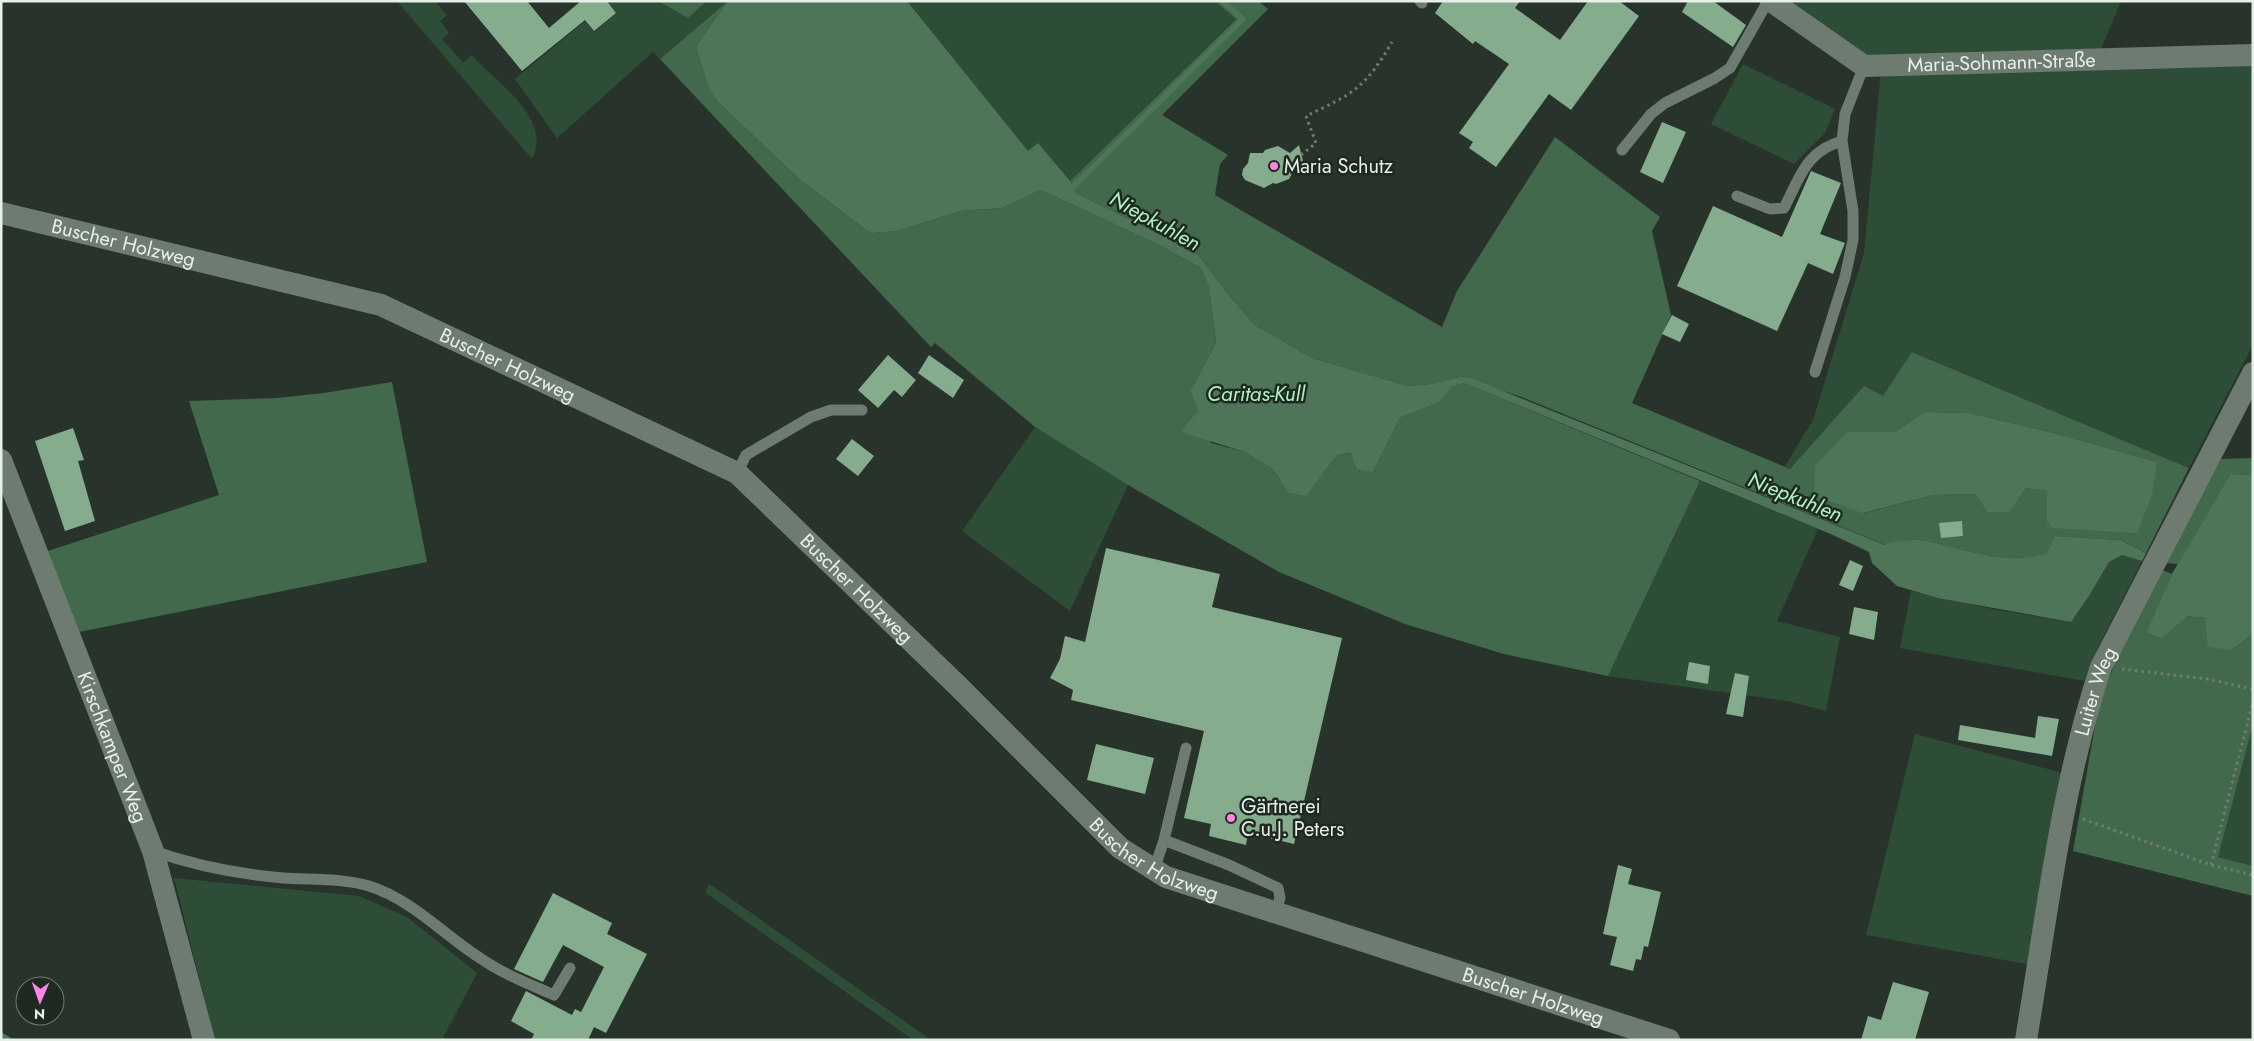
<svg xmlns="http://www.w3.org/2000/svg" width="2254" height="1041" font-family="Jost,sans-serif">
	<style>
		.green { fill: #2e4d36 }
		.forest { fill: #43694d; fill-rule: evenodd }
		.water { fill: #4f7559 }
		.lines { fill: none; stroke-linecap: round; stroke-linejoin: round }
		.stream { stroke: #4f7559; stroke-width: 5.5 }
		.building { fill: #84ac8d }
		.path { stroke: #717b73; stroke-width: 3; stroke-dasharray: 2.5 4; stroke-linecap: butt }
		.service { stroke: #6d7b70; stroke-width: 11 }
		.minor { stroke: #6d7b70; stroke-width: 22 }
		.poi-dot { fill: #fd86e2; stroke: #1e2a21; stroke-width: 2 }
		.labels { text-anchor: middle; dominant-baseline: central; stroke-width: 5; stroke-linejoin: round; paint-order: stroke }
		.street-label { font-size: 20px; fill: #e7efe9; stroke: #1e2a21 }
		.poi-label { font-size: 20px; fill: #e7efe9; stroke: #1e2a21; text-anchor: start }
		.water-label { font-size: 21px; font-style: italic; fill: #b3f2c2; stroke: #1e2a21 }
	</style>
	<rect width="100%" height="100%" fill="#28342b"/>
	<path class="green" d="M 397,1 L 435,1 L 447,15 L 440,21 L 449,33 L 442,39 L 463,63 L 472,55 C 495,82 553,118 532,159 Z
		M 608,1 L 658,1 L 688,18 L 707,1 L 728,1 L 660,59 L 653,52 L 557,138 L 515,79 L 585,21 L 594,32 L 616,13 Z
		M 907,1 L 1215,1 L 1236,18 L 1070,181 L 1038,144 L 1028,151 Z
		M 1781,1 L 2121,1 L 2099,54 L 1864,62 Z
		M 2253,62 L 2253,345 L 2189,468 L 1913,352 L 1883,396 L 1790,469 L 1785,466 L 1813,420 L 1864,253 L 1881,71 Z
		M 1743,64 L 1835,109 L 1825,133 L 1794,164 L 1711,124 Z
		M 1035,427 L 1128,485 L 1070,611 L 962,531 Z
		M 1700,481 L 1818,529 L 1777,621 L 1840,637 L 1826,711 L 1788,701 L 1608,676 Z
		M 2122,555 L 2142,561 L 2098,647 L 2085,681 L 1900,648 L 1911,591 L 1997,610 L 2071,622 L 2089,596 L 2109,562 Z
		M 2253,725 L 2253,866 L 2218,857 Z
		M 1915,734 L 2063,773 L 2032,965 L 1866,935 Z
		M 174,878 L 359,896 L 407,917 L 477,973 L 443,1038 L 445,1040 L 215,1040 Z
		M 709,884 L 720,891 L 931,1040 L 913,1040 L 705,892 Z"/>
	<path class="forest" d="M 658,1 L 707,1 L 688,18 Z
		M 728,1 L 696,46 L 720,104 L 799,179 L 866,230 L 873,233 L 897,231 L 961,211 L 1002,208 L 1041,190 L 1159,245 L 1201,268 L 1209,288 L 1216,343 L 1190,391 L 1211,443 L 1245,452 L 1274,470 L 1288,493 L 1306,495 L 1337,455 L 1352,453 L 1373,472 L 1400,418 L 1440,402 L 1452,387 L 1464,383 L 1700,481 L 1608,676 L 1504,654 L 1405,624 L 1279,572 L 1128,485 L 1035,427 L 935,343 L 931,347 L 660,59 Z
		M 1215,1 L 1258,1 L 1268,9 L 1162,115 L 1228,155 L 1220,164 L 1215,195 L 1442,327 L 1457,291 L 1555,137 L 1660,217 L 1652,231 L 1671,315 L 1632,403 L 1790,469 L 1864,386 L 1883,396 L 1912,352 L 2189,468 L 2146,553 L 2120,540 L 2054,536 L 2047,553 C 2001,567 1965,547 1920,540 C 1910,539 1896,544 1886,545 L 1519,396 L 1459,377 L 1431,384 L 1408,386 L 1312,358 L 1255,325 L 1227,293 L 1198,254 L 1188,251 L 1169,239 L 1076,193 L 1070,181 L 1236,19 ZM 1925,412 L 1970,413 L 2058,434 L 2157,462 L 2047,522 L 2047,491 L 2026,488 L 2010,512 L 1987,512 L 1975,494 L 1934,495 L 1864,513 L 1847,432 L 1894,432 Z
		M 392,382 L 427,562 L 79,632 L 48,551 L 219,495 L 189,401 L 277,398 L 324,393 Z
		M 2253,458 L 2253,475 L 2230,474 L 2178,564 L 2166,563 L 2220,459 Z
		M 2162,570 L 2172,574 L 2146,632 L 2162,639 L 2186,616 L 2205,618 L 2232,650 L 2253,634 L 2253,725 L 2218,857 L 2253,866 L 2253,896 L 2073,851 L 2098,709 L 2115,663 Z"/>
	<path class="water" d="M 728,1 L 907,1 L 1028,151 L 1038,143 L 1070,181 L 1076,193 L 1169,239 L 1188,251 L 1198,254 L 1227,293 L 1255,325 L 1312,358 L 1408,386 L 1431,384 L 1459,377 L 1471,378 L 1885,545 L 1889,543 C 1899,542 1910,539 1920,540 C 1965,547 2001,567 2047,553 L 2054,536 L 2120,540 L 2146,553 L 2142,561 L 2122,555 L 2109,562 L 2089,596 L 2071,622 L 1938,598 L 1897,586 L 1872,563 L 1869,552 L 1833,535 L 1464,383 L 1452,387 L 1440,402 L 1400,418 L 1373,472 L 1357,469 L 1351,453 L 1337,455 L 1306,496 L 1288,493 L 1274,470 L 1245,452 L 1181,432 L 1198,411 L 1190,391 L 1216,343 L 1209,288 L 1201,268 L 1159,245 L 1041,190 L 1002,208 L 961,211 L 897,231 L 873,233 L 866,230 L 799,179 L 720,104 L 710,90 L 696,46 Z
		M 1925,412 L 1970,413 L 2058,434 L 2157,462 L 2152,495 L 2137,533 L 2053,528 L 2047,522 L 2047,491 L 2026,488 L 2010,512 L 1987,512 L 1975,494 L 1934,495 L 1863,513 L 1814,496 L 1815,466 L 1847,432 L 1894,432 Z
		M 2230,474 L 2253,475 L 2253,634 L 2232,650 L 2208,647 L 2205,618 L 2187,616 L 2162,639 L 2146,632 L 2172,574 Z"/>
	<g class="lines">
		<path class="stream" d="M 1068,192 L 1243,19 L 1222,1
			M 1,1035 L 9,1040"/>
	</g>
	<path class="building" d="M 464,1 L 527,1 L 549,28 L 581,1 L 607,1 L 616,13 L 594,31 L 585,20 L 522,71 Z
		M 1443,1 L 1520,1 L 1515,8 L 1560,40 L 1588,1 L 1619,1 L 1639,16 L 1571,110 L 1549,94 L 1496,167 L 1469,148 L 1473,142 L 1459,133 L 1509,64 L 1475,41 L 1473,44 L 1435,13 Z
		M 1688,1 L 1713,1 L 1746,25 L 1733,47 L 1682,12 Z
		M 1662,122 L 1686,132 L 1663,183 L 1640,172 Z
		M 1299,145 L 1305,169 L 1295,168 L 1289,179 L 1276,184 L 1273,183 L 1264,188 L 1245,180 L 1242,175 L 1243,169 L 1248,163 L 1250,153 L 1263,153 L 1265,150 L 1278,146 L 1290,153 Z
		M 1811,171 L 1841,183 L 1820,234 L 1845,243 L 1833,274 L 1808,263 L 1777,331 L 1677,286 L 1713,206 L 1782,237 Z
		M 1672,315 L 1689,324 L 1680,342 L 1662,334 Z
		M 888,355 L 916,380 L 902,397 L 894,390 L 878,408 L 858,390 Z
		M 929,355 L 964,380 L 953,398 L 918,373 Z
		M 73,428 L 84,460 L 78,461 L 95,521 L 65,531 L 35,441 Z
		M 852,439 L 874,456 L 858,476 L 836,459 Z
		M 1962,521 L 1963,536 L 1941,538 L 1939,523 Z
		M 1106,548 L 1220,574 L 1212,607 L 1342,638 L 1294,844 L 1248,833 L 1246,845 L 1209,836 L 1211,824 L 1184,818 L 1204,731 L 1071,700 L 1073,690 L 1050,678 L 1060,659 L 1065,636 L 1085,642 Z
		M 1850,560 L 1863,566 L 1853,591 L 1839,585 Z
		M 1854,607 L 1878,612 L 1874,640 L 1849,634 Z
		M 1689,662 L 1710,666 L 1708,684 L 1686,680 Z
		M 1735,673 L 1749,676 L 1743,717 L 1726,714 Z
		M 2038,716 L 2059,719 L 2052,756 L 1958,740 L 1960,725 L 2035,738 Z
		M 1096,744 L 1154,758 L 1145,794 L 1087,780 Z
		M 1618,865 L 1632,869 L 1628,884 L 1661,892 L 1648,947 L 1644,946 L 1641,960 L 1636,959 L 1633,971 L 1610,965 L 1617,937 L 1603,934 Z
		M 553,893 L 612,923 L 607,934 L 647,954 L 606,1033 L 594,1027 L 588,1040 L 531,1040 L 534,1034 L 511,1021 L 526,991 L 572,1015 L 575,1009 L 581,1012 L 604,967 L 563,945 L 543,982 L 514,969 Z
		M 1893,982 L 1929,992 L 1915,1040 L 1861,1040 L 1868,1016 L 1881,1020 Z"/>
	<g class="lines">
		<path class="path" d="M 1301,155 L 1316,143 L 1306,116 C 1353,94 1366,87 1392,42
			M 2122,669 L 2207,679 L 2253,689
			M 2083,819 L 2211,865 L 2253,875
			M 2211,865 L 2253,702"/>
		<path class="service" d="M 1420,1 L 1422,3
			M 1622,150 L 1651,114 L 1665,103 L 1715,78 L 1730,68 L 1768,1
			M 1737,196 L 1770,209 L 1784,208 C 1800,177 1806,151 1842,141
			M 1815,372 L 1845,277 L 1853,240 L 1853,211 L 1842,141 L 1845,114 L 1864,66
			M 737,473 L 746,455 L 811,417 L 831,410 L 862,410
			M 1164,840 L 1229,865 L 1278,888 L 1280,898 L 1275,914
			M 153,851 C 196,866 238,874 283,878 C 311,880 342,878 369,886 C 411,899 444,935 480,958 C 503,974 529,984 554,995 L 570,968
			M 1154,870 L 1164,840 L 1186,748"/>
		<g class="minor">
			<path id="s1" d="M 1771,1 L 1864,66 L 2253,55"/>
			<path id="s2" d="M 1,213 L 381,305 L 737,473 L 959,687 L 1120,848 L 1166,877 L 1669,1040"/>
			<path id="s3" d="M 1,460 L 153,851 L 204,1040"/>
			<path id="s4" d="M 2026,1040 C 2047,915 2061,787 2101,667 L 2253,373"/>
		</g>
	</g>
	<g class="poi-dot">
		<circle cx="1274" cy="166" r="5"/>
		<circle cx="1231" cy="818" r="5"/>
	</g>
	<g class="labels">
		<g class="street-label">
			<text stroke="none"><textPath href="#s1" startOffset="251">Maria-Sohmann-Straße</textPath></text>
			<text stroke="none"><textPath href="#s2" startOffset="126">Buscher Holzweg</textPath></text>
			<text stroke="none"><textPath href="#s2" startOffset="531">Buscher Holzweg</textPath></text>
			<text stroke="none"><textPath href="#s2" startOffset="951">Buscher Holzweg</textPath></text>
			<text stroke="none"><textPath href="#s4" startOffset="356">Luiter Weg</textPath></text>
			<text stroke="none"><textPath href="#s3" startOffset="308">Kirschkamper Weg</textPath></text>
			<text stroke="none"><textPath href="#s2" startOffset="1356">Buscher Holzweg</textPath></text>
			<text stroke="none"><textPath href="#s2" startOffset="1761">Buscher Holzweg</textPath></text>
		</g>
		<g class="poi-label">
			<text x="1284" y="166">Maria Schutz</text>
			<text x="1241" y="806">Gärtnerei<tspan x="1241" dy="23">C.u.J. Peters</tspan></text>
		</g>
		<g class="water-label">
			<text transform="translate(1155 221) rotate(29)">Niepkuhlen</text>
			<text x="1256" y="394">Caritas-Kull</text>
			<text transform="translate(1795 497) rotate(22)">Niepkuhlen</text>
		</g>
	</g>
	<rect width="2254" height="1041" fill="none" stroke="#e7efe9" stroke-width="5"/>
	<g transform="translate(40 1001) rotate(182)"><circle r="24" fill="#1e2a21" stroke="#6e7971"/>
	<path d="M0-4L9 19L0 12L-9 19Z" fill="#fd86e2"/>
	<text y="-8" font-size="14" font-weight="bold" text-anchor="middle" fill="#e7efe9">N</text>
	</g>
</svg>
